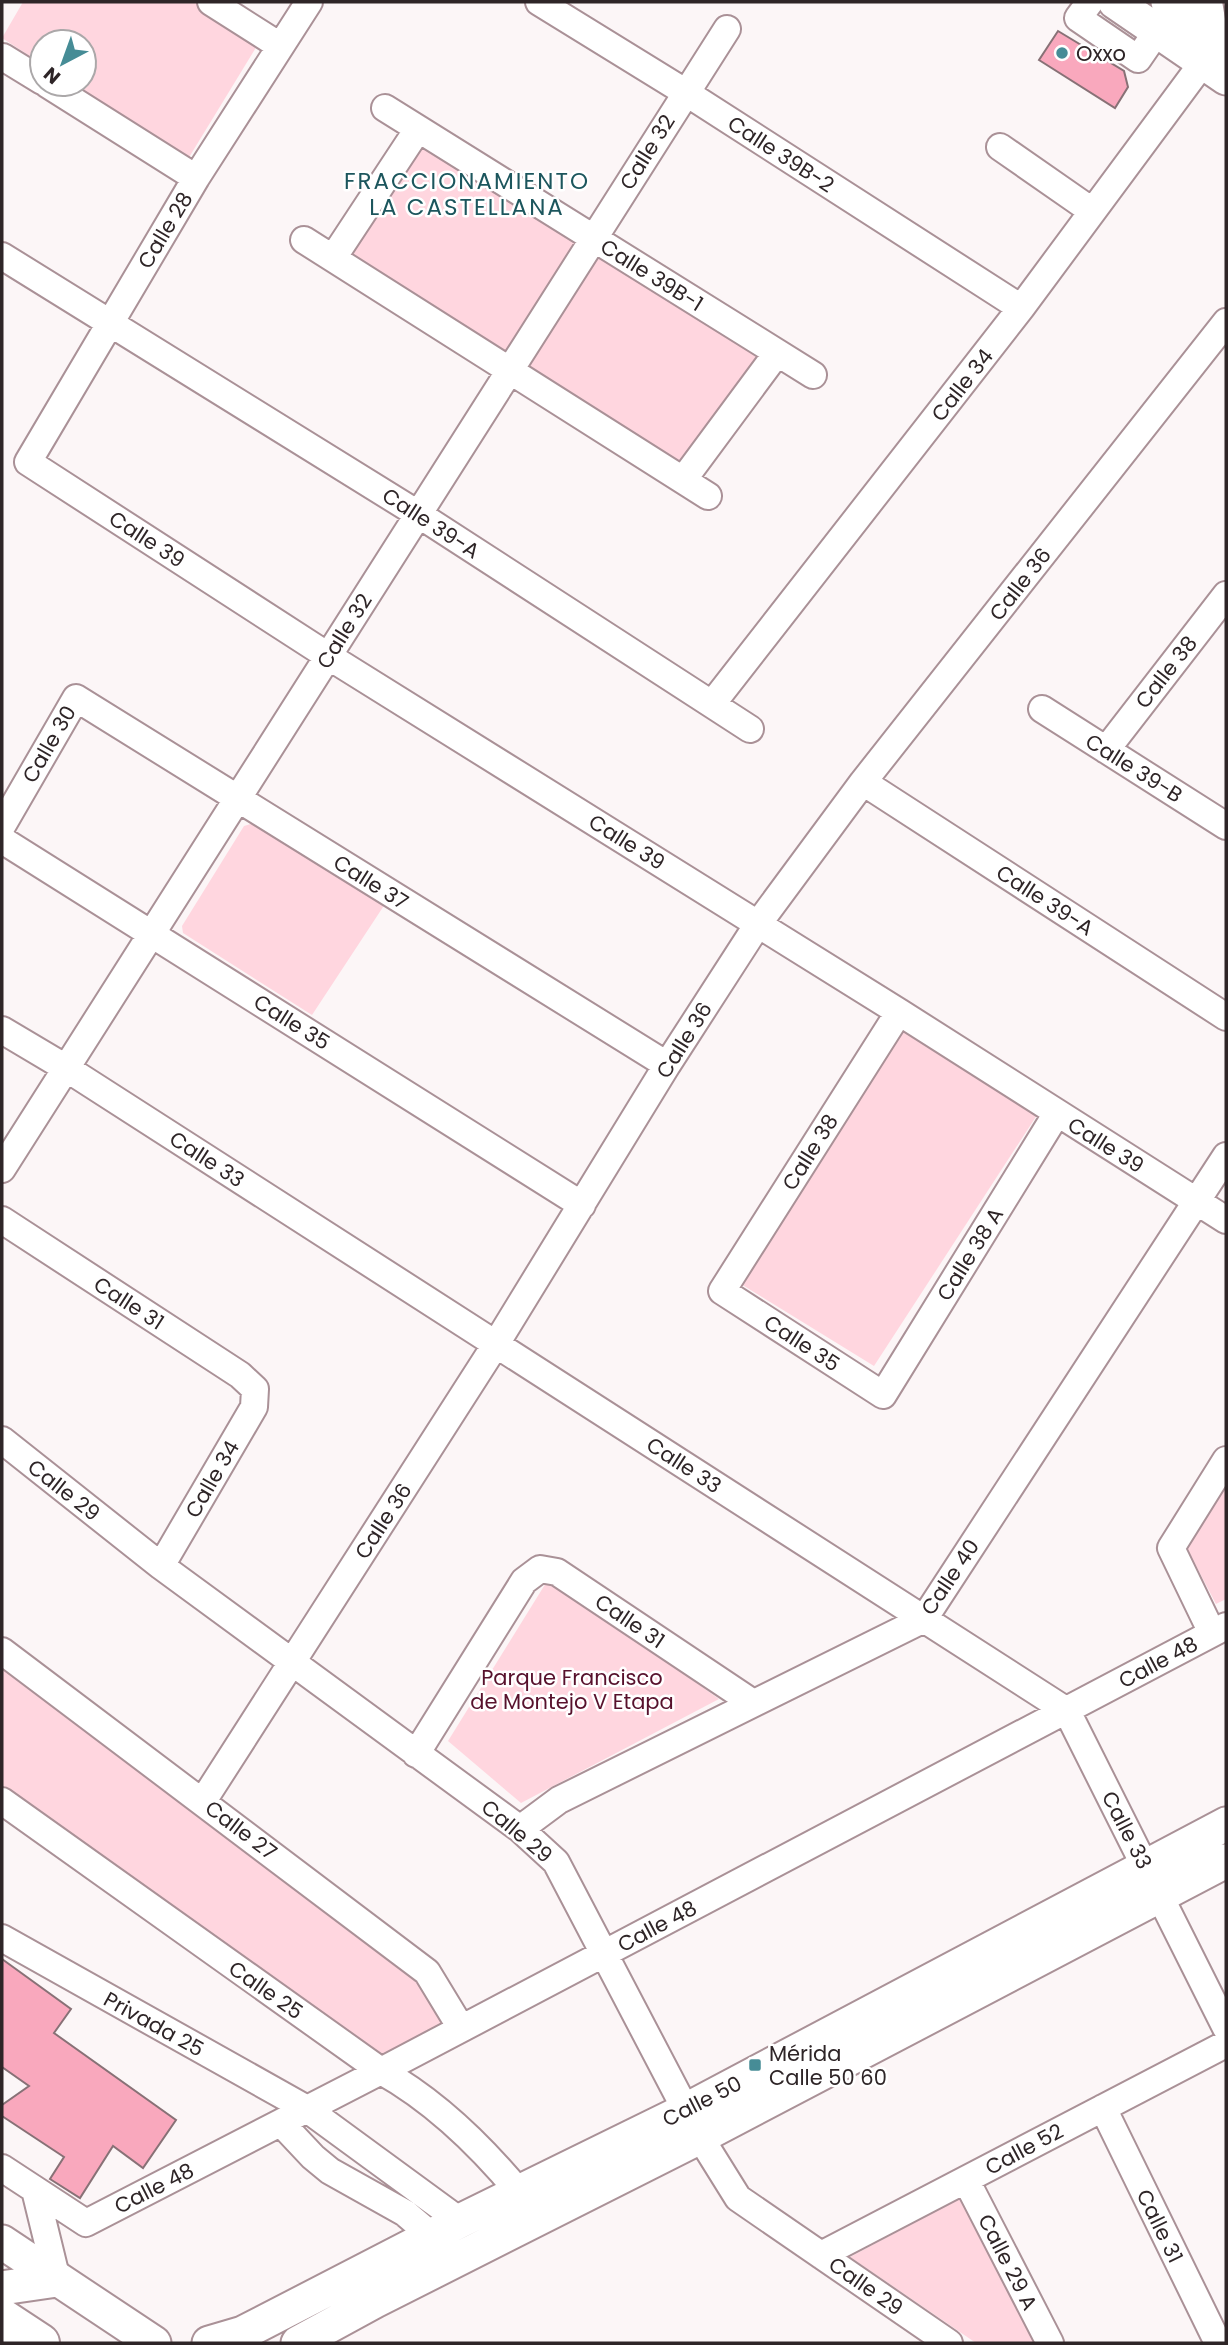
<svg xmlns="http://www.w3.org/2000/svg" width="1228" height="2345" font-family="Poppins,sans-serif">
	<style>
		.green { fill: #ffd6df }
		.building { fill: #f9a8bd; stroke: #887176; stroke-width: 2 }
		.lines { fill: none; stroke-linecap: round; stroke-linejoin: round }
		.minor-casing { stroke: #aa9197; stroke-width: 30 }
		.major-casing { stroke: #aa9197; stroke-width: 37 }
		.highway-casing { stroke: #aa9197; stroke-width: 42 }
		.minor { stroke: #fff; stroke-width: 26 }
		.major { stroke: #fff; stroke-width: 33 }
		.highway { stroke: #fff; stroke-width: 38 }
		.poi-dot { fill: #468c96; stroke: #fff; stroke-width: 2.5 }
		.labels { text-anchor: middle; dominant-baseline: central; stroke-width: 5; stroke-linejoin: round; paint-order: stroke }
		.poi-label { font-size: 21px; fill: #2e2527; stroke: #fff; text-anchor: start }
		.street-label { font-size: 21px; fill: #2e2527; stroke: #fff }
		.park-label { font-size: 21px; fill: #57112c; stroke: #fff }
		.neighbourhood-label { font-size: 23px; letter-spacing: 2px; fill: #1c565d; stroke: #fff }
	</style>
	<rect width="100%" height="100%" fill="#fcf6f7"/>
	<path class="green" d="M 23,2 L 195,2 L 260,41 L 188,159 L 73,84 L 84,84 L 84,42 L 42,42 L 42,64 L 2,38 Z
		M 424,135 L 582,237 L 504,359 L 343,256 Z
		M 599,251 L 763,354 L 681,468 L 522,370 Z
		M 254,823 L 385,904 L 312,1015 L 183,933 L 182,926 L 244,826 Z
		M 899,1027 L 1039,1112 L 874,1366 L 736,1281 Z
		M 1226,1478 L 1226,1599 L 1216,1604 L 1185,1545 Z
		M 549,1578 L 719,1699 L 521,1803 L 448,1741 Z
		M 2,1669 L 419,1975 L 458,2023 L 381,2068 L 2,1795 Z
		M 966,2195 L 1041,2343 L 976,2343 L 850,2257 Z"/>
	<path class="building" d="M 1058,31 L 1124,71 L 1128,87 L 1115,108 L 1039,60 Z
		M 2,1959 L 71,2009 L 54,2033 L 176,2120 L 143,2168 L 113,2146 L 80,2198 L 50,2179 L 64,2157 L 2,2116 L 2,2105 L 29,2086 L 2,2067 Z"/>
	<g class="lines">
		<g class="minor-casing">
			<path id="minor" d="M 211,2 L 280,46
				M 309,2 L 196,178 L 28,462 L 328,656 L 899,1012 L 1226,1220
				M 539,2 L 685,92 L 1021,308
				M 1090,2 L 1078,18 L 1138,59 L 1158,30
				M 3,57 L 42,81
				M 47,84 L 196,178
				M 385,108 L 813,375
				M 1000,147 L 1092,211
				M 304,240 L 708,496
				M 2,256 L 418,514 L 750,729
				M 333,258 L 418,129
				M 683,480 L 777,353
				M 712,704 L 1021,308 L 1204,61 L 1214,32 L 1209,2
				M 1042,709 L 1226,826
				M 1106,750 L 1226,595
				M 863,782 L 1226,1017
				M 2,826 L 76,698 L 667,1065
				M 2,840 L 582,1205
				M 899,1012 L 722,1291 L 883,1395 L 1057,1113
				M 2,1030 L 66,1068 L 1067,1711 L 1226,2028
				M 2,1169 L 727,29
				M 2,1220 L 240,1375 L 255,1389 L 254,1407 L 161,1566
				M 2,1440 L 161,1566 L 520,1829 L 556,1862 L 700,2137 L 738,2198 L 949,2343
				M 1212,1633 L 1171,1548 L 1226,1460
				M 2,1651 L 427,1972 L 461,2028
				M 416,1754 L 524,1581 L 540,1569 L 557,1572 L 753,1703
				M 2,1801 L 381,2071 C 435,2101 480,2145 519,2192
				M 203,1801 L 496,1344 L 667,1065 L 758,924 L 863,782 L 1226,322
				M 520,1829 L 559,1800 L 924,1619 L 1226,1156
				M 2,1938 L 307,2109 L 460,2221
				M 1103,2108 L 1218,2343
				M 281,2123 L 313,2157 L 330,2171 L 405,2213 L 431,2235
				M 2,2168 L 86,2223 L 381,2071 L 1226,1626
				M 966,2180 L 1050,2343
				M 35,2190 L 57,2280
				M 821,2255 L 1226,2044"/>
		</g>
		<g class="major-casing">
			<path id="major" d="M 1115,2 L 1226,78
				M 1168,2 L 1226,41
				M 2,2242 L 154,2343
				M 2,2288 L 57,2280
				M 209,2343 L 243,2333 L 460,2221 L 686,2110 L 1226,1824
				M 298,2343 L 375,2301 L 700,2137 L 1226,1861"/>
		</g>
		<g class="highway-casing">
			<path id="highway" d="M 2,2318 L 40,2343"/>
		</g>
		<use href="#minor" class="minor"/>
		<use href="#major" class="major"/>
		<use href="#highway" class="highway"/>
	</g>
	<g class="poi-dot">
		<circle cx="1062" cy="53" r="7"/>
		<rect x="748" y="2058" width="14" height="14" rx="3.5"/>
	</g>
	<g class="labels">
		<g class="poi-label">
			<text x="1076" y="53">Oxxo</text>
			<text x="769" y="2053">Mérida<tspan x="769" dy="24">Calle 50 60</tspan></text>
		</g>
		<g class="street-label">
			<text transform="translate(647 152) rotate(-58)">Calle 32</text>
			<text transform="translate(781 154) rotate(33)">Calle 39B-2</text>
			<text transform="translate(165 230) rotate(-59)">Calle 28</text>
			<text transform="translate(652 275) rotate(32)">Calle 39B-1</text>
			<text transform="translate(962 385) rotate(-52)">Calle 34</text>
			<text transform="translate(431 523) rotate(33)">Calle 39-A</text>
			<text transform="translate(147 539) rotate(33)">Calle 39</text>
			<text transform="translate(1020 584) rotate(-52)">Calle 36</text>
			<text transform="translate(344 631) rotate(-58)">Calle 32</text>
			<text transform="translate(1166 672) rotate(-52)">Calle 38</text>
			<text transform="translate(49 744) rotate(-60)">Calle 30</text>
			<text transform="translate(1134 768) rotate(32)">Calle 39-B</text>
			<text transform="translate(627 842) rotate(32)">Calle 39</text>
			<text transform="translate(371 882) rotate(32)">Calle 37</text>
			<text transform="translate(1045 900) rotate(33)">Calle 39-A</text>
			<text transform="translate(292 1022) rotate(32)">Calle 35</text>
			<text transform="translate(684 1040) rotate(-58)">Calle 36</text>
			<text transform="translate(1106 1145) rotate(32)">Calle 39</text>
			<text transform="translate(810 1152) rotate(-58)">Calle 38</text>
			<text transform="translate(207 1159) rotate(33)">Calle 33</text>
			<text transform="translate(970 1254) rotate(-58)">Calle 38 A</text>
			<text transform="translate(129 1303) rotate(33)">Calle 31</text>
			<text transform="translate(802 1343) rotate(33)">Calle 35</text>
			<text transform="translate(684 1465) rotate(33)">Calle 33</text>
			<text transform="translate(212 1479) rotate(-60)">Calle 34</text>
			<text transform="translate(64 1490) rotate(38)">Calle 29</text>
			<text transform="translate(383 1521) rotate(-57)">Calle 36</text>
			<text transform="translate(950 1577) rotate(-56)">Calle 40</text>
			<text transform="translate(630 1621) rotate(34)">Calle 31</text>
			<text transform="translate(1158 1662) rotate(-28)">Calle 48</text>
			<text transform="translate(241 1830) rotate(37)">Calle 27</text>
			<text transform="translate(1127 1830) rotate(63)">Calle 33</text>
			<text transform="translate(517 1831) rotate(40)">Calle 29</text>
			<text transform="translate(657 1926) rotate(-28)">Calle 48</text>
			<text transform="translate(266 1990) rotate(35)">Calle 25</text>
			<text transform="translate(154 2024) rotate(29)">Privada 25</text>
			<text transform="translate(702 2101) rotate(-27)">Calle 50</text>
			<text transform="translate(1024 2149) rotate(-28)">Calle 52</text>
			<text transform="translate(154 2188) rotate(-27)">Calle 48</text>
			<text transform="translate(1160 2226) rotate(64)">Calle 31</text>
			<text transform="translate(1008 2262) rotate(63)">Calle 29 A</text>
			<text transform="translate(866 2286) rotate(35)">Calle 29</text>
		</g>
		<g class="park-label">
			<text x="572" y="1677">Parque Francisco<tspan x="572" dy="24">de Montejo V Etapa</tspan></text>
		</g>
		<g class="neighbourhood-label">
			<text x="467" y="181">FRACCIONAMIENTO<tspan x="467" dy="26">LA CASTELLANA</tspan></text>
		</g>
	</g>
	<rect width="1228" height="2345" fill="none" stroke="#2e2527" stroke-width="7"/>
	<g transform="translate(63 63) rotate(221)"><circle r="33" fill="#ffffff" stroke="#aba8a9" stroke-width="2"/>
	<path d="M0-5L12 26L0 18L-12 26Z" fill="#468c96"/>
	<text y="-10" font-size="19" font-weight="bold" text-anchor="middle" fill="#2e2527">N</text>
	</g>
</svg>
